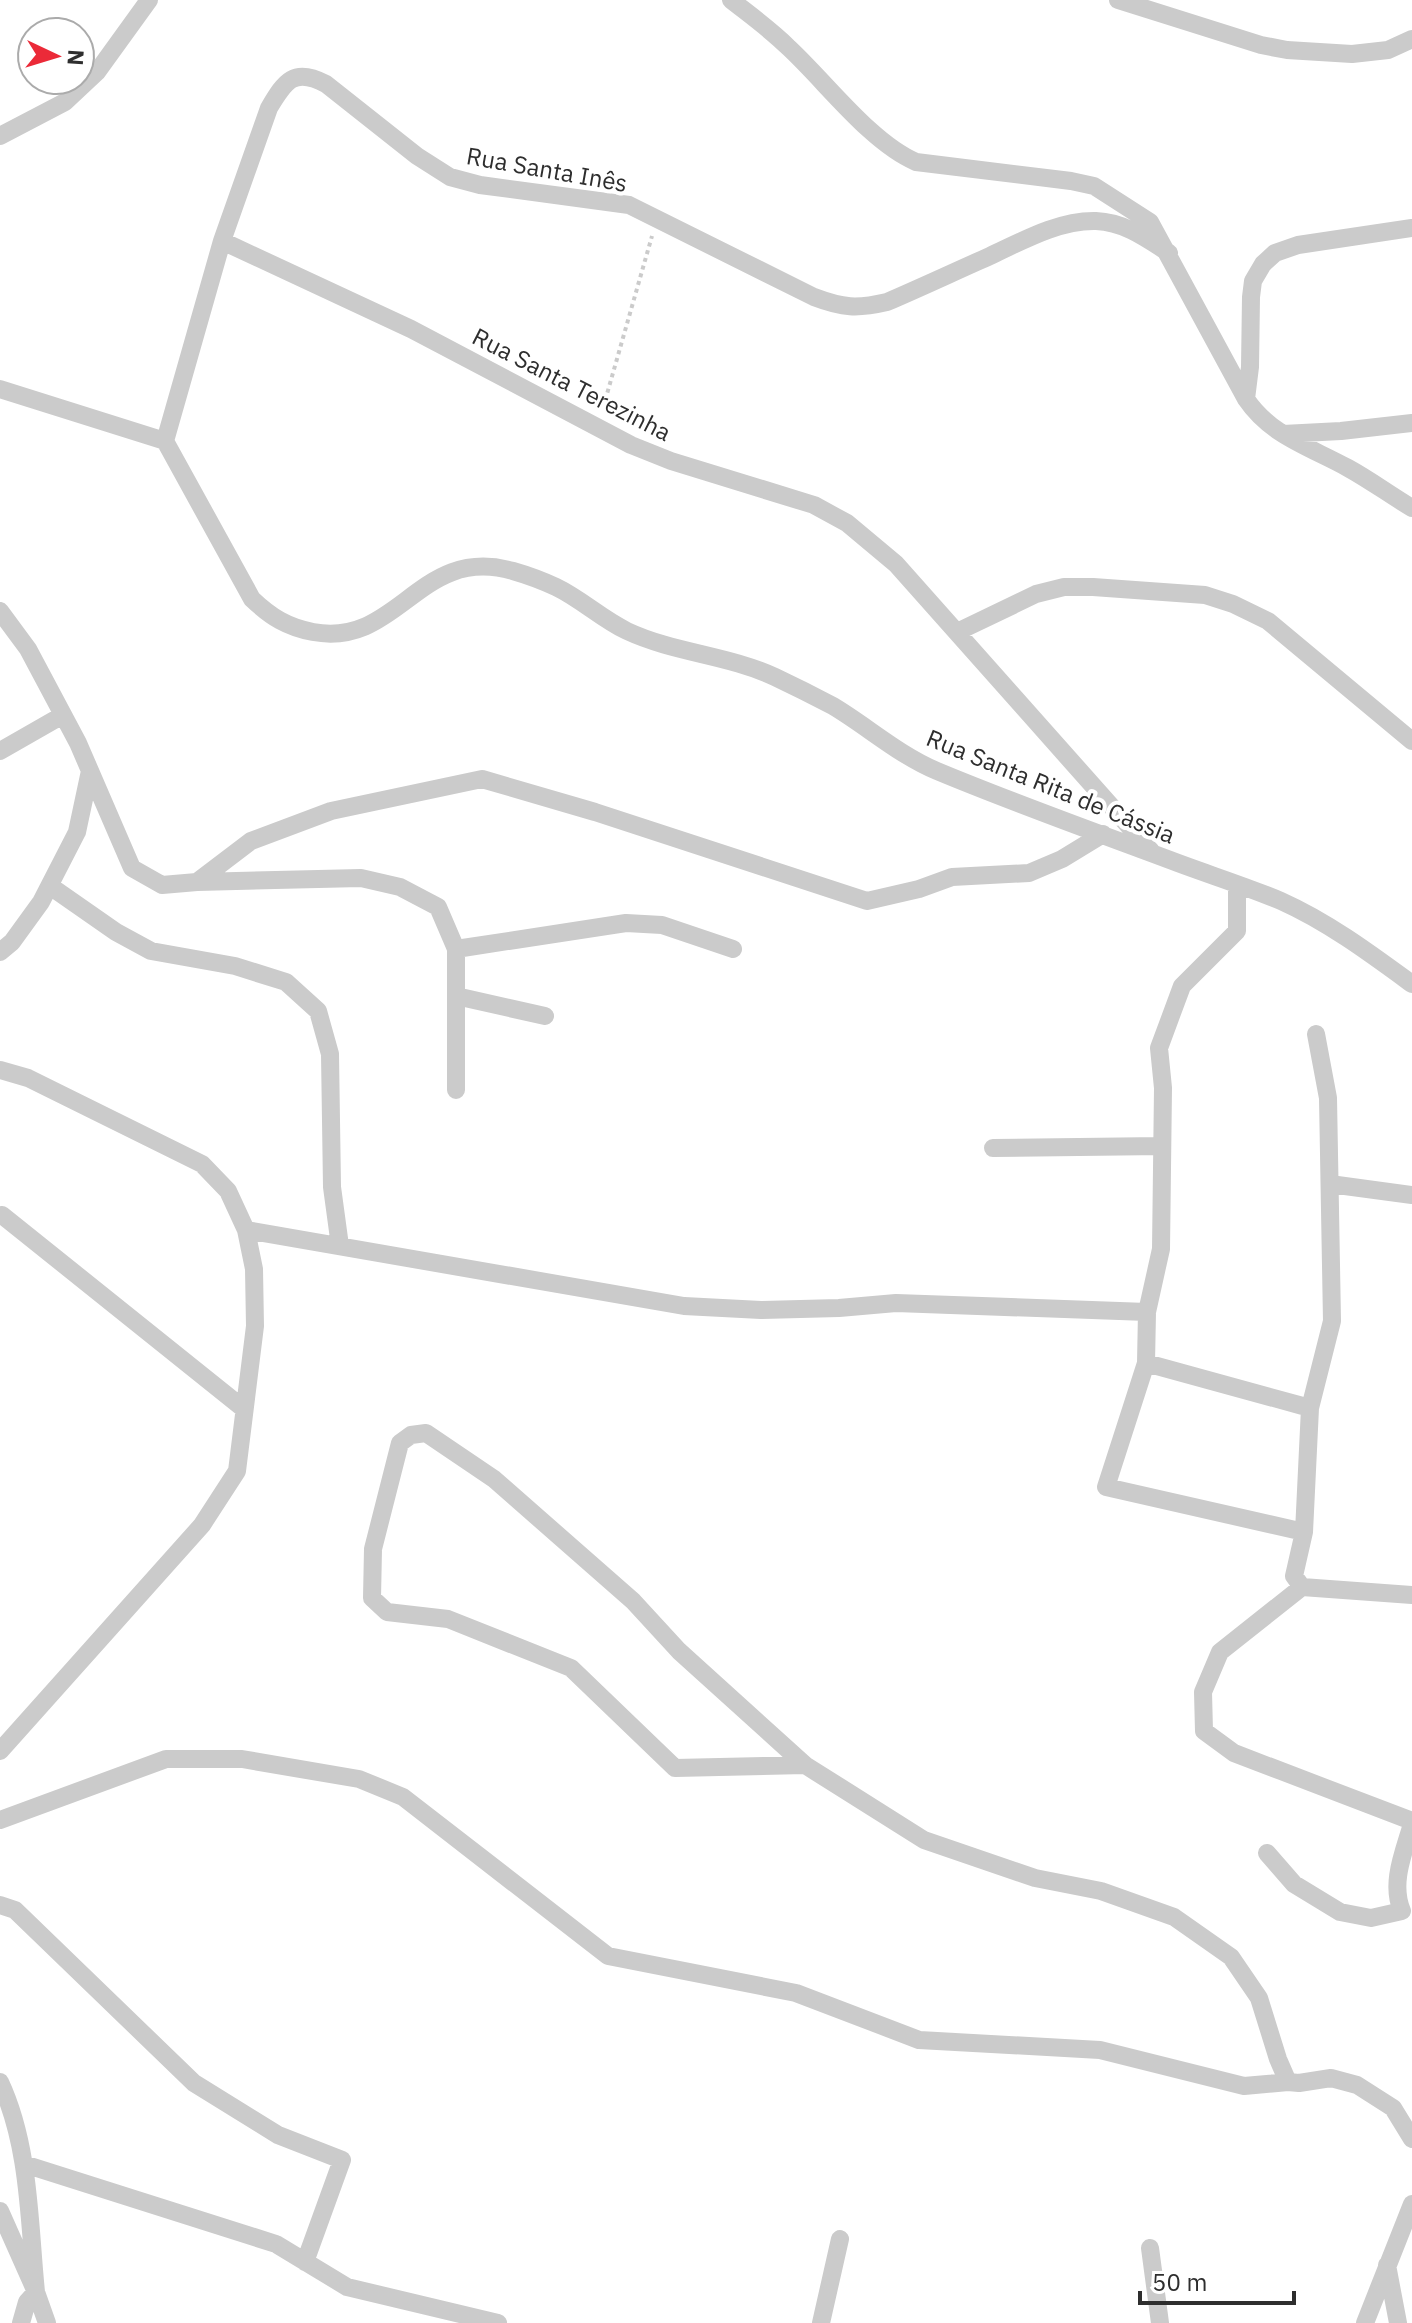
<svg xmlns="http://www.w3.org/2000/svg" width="1412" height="2323" font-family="'IBM Plex Sans',sans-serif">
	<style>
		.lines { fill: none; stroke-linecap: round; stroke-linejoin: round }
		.path { stroke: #cbcbcb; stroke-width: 4; stroke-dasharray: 4 4; stroke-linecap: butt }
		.minor { stroke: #cbcbcb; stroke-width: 18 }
		.labels { text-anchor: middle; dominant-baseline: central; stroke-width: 8; stroke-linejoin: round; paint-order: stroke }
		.street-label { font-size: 24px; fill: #2e2e2e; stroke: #fff }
	</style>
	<rect width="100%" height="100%" fill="#fff"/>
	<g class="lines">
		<path class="path" d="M 603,408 L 652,236"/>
		<path class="minor" d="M 731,0 C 750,15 771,30 788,47 C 826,82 870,142 916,162 L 1071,181 L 1094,186 L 1150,222 L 1246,399 C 1271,436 1310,447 1348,468 C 1370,480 1390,495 1412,508
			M 1118,0 L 1261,45 L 1287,50 L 1352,54 L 1388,50 L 1412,39
			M 0,136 L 65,102 L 97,72 L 149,0
			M 222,241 L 411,329 L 631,445 L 671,461 L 814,505 L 847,523 L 896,564 L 1151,851
			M 0,389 L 165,441 L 252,599 C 271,617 287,627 313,632 C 399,648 419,544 513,571 C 527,575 543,581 556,587 C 581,599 602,619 627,631 C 674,653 728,655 775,677 C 794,686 814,696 833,706 C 868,727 899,755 937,771 C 1016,804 1098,833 1178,863 C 1213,876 1248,887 1281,901 C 1328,922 1371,954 1412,984
			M 1246,399 L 1250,367 L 1251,297 L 1253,281 L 1263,264 L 1275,253 L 1298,245 L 1412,228
			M 1283,434 L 1341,431 L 1412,423
			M 165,441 L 222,241 L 269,108 C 285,81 294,67 326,84 L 417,156 L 450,177 L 480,185 L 629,205 L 814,297 C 843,308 857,309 887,302 C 922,287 956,271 990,256 C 1022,241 1059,220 1096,221 C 1124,222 1146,238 1169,253
			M 0,611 L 28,649 L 78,743 L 132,868 L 162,885 L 197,882 L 251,841 L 331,811 L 482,779 L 595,812 L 867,901 L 919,889 L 952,877 L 1029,873 L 1062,859 L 1103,834
			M 957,632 L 1036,594 L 1064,587 L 1093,587 L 1205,595 L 1233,604 L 1268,621 L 1412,741
			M 0,751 L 63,715
			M 197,882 L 361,878 L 400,887 L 438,907 L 456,949 L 456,1090
			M 50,886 L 116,932 L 151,951 L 235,966 L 286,982 L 318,1011 L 330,1054 L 332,1187 L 340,1246
			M 456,949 L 626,923 L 662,925 L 733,949
			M 0,952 L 12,942 L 41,902 L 77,832 L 90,771
			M 456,996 L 545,1016
			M 0,1070 L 28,1078 L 202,1164 L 228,1191 L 246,1230 L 254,1269 L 255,1326 L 237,1471 L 202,1525 L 0,1751
			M 993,1148 L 1162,1146
			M 1330,1184 L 1412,1195
			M 2,1215 L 244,1409
			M 246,1230 L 684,1306 L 761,1310 L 839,1308 L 896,1303 L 1147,1312 L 1146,1363 L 1106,1487 L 1304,1532 L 1310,1408
			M 1147,1312 L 1161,1249 L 1163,1088 L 1159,1048 L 1182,986 L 1237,931 L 1237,885
			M 1146,1363 L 1310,1408 L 1332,1321 L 1328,1098 L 1316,1034
			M 1304,1532 L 1294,1576 L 1302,1587 L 1412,1595
			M 1302,1587 L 1220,1652 L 1203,1692 L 1204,1731 L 1234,1753 L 1412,1821
			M 805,1765 L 679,1651 L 633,1601 L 494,1479 L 426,1433 L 411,1435 L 400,1443 L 373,1549 L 372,1598 L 387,1612 L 448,1619 L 571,1668 L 675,1768 L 805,1765 L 924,1840 L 1035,1878 L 1101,1891 L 1174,1917 L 1231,1957 L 1259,1998 L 1278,2059 L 1288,2082 L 1299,2083 L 1331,2078 L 1357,2085 L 1393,2108 L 1412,2139
			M 0,1820 L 166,1759 L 242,1759 L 359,1779 L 403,1797 L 608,1956 L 796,1993 L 919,2040 L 1100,2050 L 1244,2086 L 1288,2082
			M 1267,1853 L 1294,1884 L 1340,1912 L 1371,1918 L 1402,1911 C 1390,1883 1404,1852 1412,1824
			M 0,1905 L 15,1910 L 194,2083 L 278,2135 L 342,2160 L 305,2262
			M 0,2082 C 30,2146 29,2223 36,2292 L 27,2302 L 21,2323
			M 24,2164 L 276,2244 L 347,2287 L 498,2323
			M 0,2211 L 36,2292 L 47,2323
			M 1150,2248 L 1160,2323
			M 1387,2265 L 1398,2323
			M 821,2323 L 840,2239
			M 1365,2323 L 1412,2204"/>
	</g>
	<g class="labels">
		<g class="street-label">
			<text transform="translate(547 169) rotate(10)">Rua Santa Inês</text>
			<text transform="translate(572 384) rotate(27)">Rua Santa Terezinha</text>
			<text transform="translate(1051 786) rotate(22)">Rua Santa Rita de Cássia</text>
		</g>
	</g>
	<g transform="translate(56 56) rotate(94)"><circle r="38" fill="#ffffff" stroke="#ababab" stroke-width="2"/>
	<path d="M0-6L14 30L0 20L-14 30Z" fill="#eb2a38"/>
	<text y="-12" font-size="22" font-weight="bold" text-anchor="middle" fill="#2e2e2e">N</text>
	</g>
	<path d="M1140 2291v12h154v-12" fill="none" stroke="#2e2e2e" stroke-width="4"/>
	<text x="1152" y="2291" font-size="24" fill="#2e2e2e" stroke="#ffffff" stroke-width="6" paint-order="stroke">50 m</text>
</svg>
